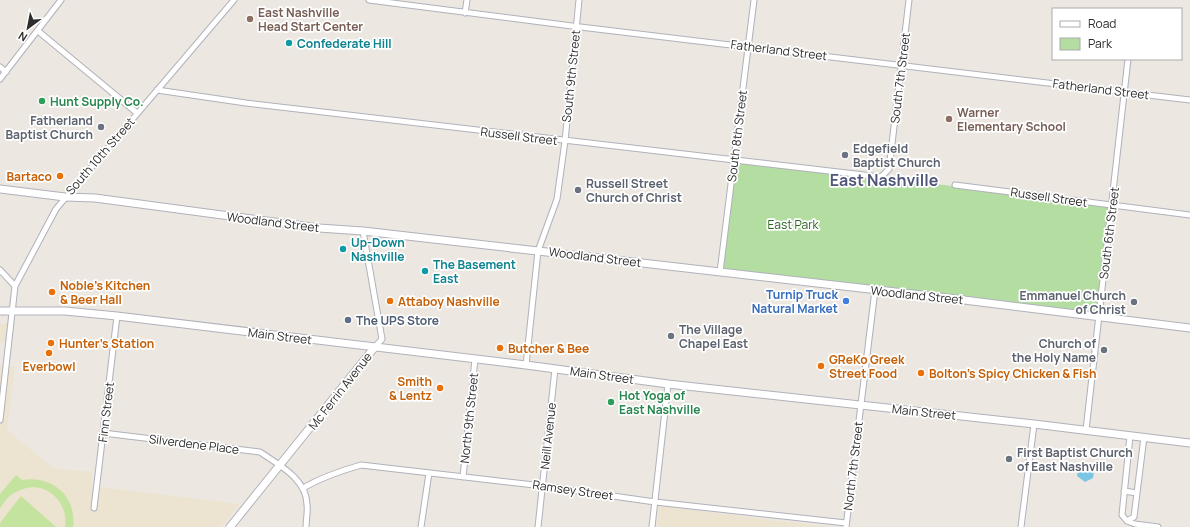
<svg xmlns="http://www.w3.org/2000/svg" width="1190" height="527" font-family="Manrope,sans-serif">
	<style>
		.education { fill: #ece4d1 }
		.green { fill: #b4dda2 }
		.pitch { fill: #c4e39f }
		.water { fill: #7dc6e3 }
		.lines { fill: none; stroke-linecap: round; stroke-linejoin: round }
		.street-casing { stroke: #b0b1bb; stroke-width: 7 }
		.secondary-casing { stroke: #b0b1bb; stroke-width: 9 }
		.street { stroke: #fff; stroke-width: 5 }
		.secondary { stroke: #fff; stroke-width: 7 }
		.education-dot { fill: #8d6e63; stroke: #fff; stroke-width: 1.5 }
		.culture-dot { fill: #0f9aa8; stroke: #fff; stroke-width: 1.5 }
		.leisure-dot { fill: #2e9e5b; stroke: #fff; stroke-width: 1.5 }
		.worship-dot { fill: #6b7280; stroke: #fff; stroke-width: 1.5 }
		.food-dot { fill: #e8710a; stroke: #fff; stroke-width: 1.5 }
		.shop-dot { fill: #3f7fe0; stroke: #fff; stroke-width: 1.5 }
		.service-dot { fill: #5c6f8a; stroke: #fff; stroke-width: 1.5 }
		.labels { text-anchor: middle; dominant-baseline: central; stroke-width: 3.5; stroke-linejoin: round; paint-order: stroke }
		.education-label { font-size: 12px; font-weight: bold; fill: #785e54; stroke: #fff; text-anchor: start }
		.culture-label { font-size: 12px; font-weight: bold; fill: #0d838f; stroke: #fff; text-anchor: start }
		.street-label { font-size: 12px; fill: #2c2c2c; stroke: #fff }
		.leisure-label { font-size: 12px; font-weight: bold; fill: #27864d; stroke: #fff; text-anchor: start }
		.worship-label { font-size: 12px; font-weight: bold; fill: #5b616d; stroke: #fff; text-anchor: start }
		.food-label { font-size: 12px; font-weight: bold; fill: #c56008; stroke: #fff; text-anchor: start }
		.park-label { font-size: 12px; fill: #2e6322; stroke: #fff }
		.shop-label { font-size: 12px; font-weight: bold; fill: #366cbe; stroke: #fff; text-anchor: end }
		.service-label { font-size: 12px; font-weight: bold; fill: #4e5e75; stroke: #fff; text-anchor: start }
		.district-label { font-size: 16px; font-weight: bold; fill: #505679; stroke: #fff }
	</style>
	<rect width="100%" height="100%" fill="#ece7e0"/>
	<path class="education" d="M 11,323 L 9,342 L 0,342 L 0,324 Z
		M 0,366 L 15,367 L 7,430 L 53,468 L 92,472 L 91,486 L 240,504 L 221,527 L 0,527 Z
		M 659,506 L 830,527 L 657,527 Z"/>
	<path class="green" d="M 735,159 L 1112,206 L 1098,317 L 720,272 Z"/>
	<path class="pitch" d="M 16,475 L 22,480 C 52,475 77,496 73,527 L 65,527 C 69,500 43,478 18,491 C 10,494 5,501 0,508 L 0,494 Z
		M 21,496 L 56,527 L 0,527 L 0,523 Z"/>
	<path class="water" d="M 1078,469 L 1094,471 L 1093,478 L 1085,482 L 1077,476 Z"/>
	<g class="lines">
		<g class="street-casing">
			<path id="street" d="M 369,0 L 572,26 L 1190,100
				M 465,13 L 467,0
				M 38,31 L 137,113
				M 0,67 L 6,72
				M 0,79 L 61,0
				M 157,90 L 246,103 L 881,177 L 889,169 L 909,0
				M 955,185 L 1190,215
				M 363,231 L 382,339 L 374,348
				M 0,270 L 15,286
				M 720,272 L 754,0
				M 526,365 L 538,251 L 557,199 L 565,141 L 579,0
				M 0,420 L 15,286 L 56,209 L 234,0
				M 1086,430 L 1128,59
				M 103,433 L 260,452 C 279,465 307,479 307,505 C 308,512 306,520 306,527
				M 1130,436 L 1122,515 L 1127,521 L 1134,517 L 1144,437
				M 463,477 L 475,359
				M 303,488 C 322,477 340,471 361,465 L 543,486 L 655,502 L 846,523
				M 1124,491 L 1137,493
				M 94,508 L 117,316
				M 1127,521 L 1135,524 L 1158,527
				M 421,527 L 429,473
				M 538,527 L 555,369
				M 652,527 L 668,384
				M 846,527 L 875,290
				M 1021,527 L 1034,424"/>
		</g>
		<g class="secondary-casing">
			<path id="secondary" d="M 0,189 L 65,197 L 95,198 L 319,228 L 363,231 L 948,298 L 1190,328
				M 0,311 L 65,311 L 117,316 L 526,365 L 668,384 L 1034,424 L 1190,443
				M 230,527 L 374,348"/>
		</g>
		<use href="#street" class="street"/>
		<use href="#secondary" class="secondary"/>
	</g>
	<g class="education-dot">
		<circle cx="250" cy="19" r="4"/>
		<circle cx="949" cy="119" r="4"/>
	</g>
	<g class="culture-dot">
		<circle cx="289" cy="43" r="4"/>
		<circle cx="343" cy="249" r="4"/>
		<circle cx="425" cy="271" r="4"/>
	</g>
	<g class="leisure-dot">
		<circle cx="42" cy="101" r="4"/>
		<circle cx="611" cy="402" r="4"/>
	</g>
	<g class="worship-dot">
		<circle cx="101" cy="127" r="4"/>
		<circle cx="845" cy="155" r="4"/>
		<circle cx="578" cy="190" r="4"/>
		<circle cx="1134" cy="302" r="4"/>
		<circle cx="671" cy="336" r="4"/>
		<circle cx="1104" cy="350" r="4"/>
		<circle cx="1009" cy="459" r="4"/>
	</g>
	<g class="food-dot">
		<circle cx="60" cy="176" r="4"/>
		<circle cx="52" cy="292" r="4"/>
		<circle cx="390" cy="301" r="4"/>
		<circle cx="51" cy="343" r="4"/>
		<circle cx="500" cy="348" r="4"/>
		<circle cx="49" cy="353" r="4"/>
		<circle cx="821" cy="366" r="4"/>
		<circle cx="921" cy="373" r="4"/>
		<circle cx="440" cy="388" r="4"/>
	</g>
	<circle class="shop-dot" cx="846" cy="301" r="4"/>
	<circle class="service-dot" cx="348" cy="320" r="4"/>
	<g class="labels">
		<g class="education-label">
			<text x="258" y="12">East Nashville<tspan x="258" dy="14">Head Start Center</tspan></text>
			<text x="957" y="112">Warner<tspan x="957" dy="14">Elementary School</tspan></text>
		</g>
		<g class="culture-label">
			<text x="297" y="43">Confederate Hill</text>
			<text x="351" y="242">Up-Down<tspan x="351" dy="14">Nashville</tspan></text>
			<text x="433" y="264">The Basement<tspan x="433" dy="14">East</tspan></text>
		</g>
		<g class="street-label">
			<text transform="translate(779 50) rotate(7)">Fatherland Street</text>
			<text transform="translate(571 76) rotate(-84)">South 9th Street</text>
			<text transform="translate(900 78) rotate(-83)">South 7th Street</text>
			<text transform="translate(1101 89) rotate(7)">Fatherland Street</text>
			<text transform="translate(519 136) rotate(7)">Russell Street</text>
			<text transform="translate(737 136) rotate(-83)">South 8th Street</text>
			<text transform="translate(100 156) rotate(-49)">South 10th Street</text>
			<text transform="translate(1049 197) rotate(8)">Russell Street</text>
			<text transform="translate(273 222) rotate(7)">Woodland Street</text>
			<text transform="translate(1109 233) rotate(-83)">South 6th Street</text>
			<text transform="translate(595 257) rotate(7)">Woodland Street</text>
			<text transform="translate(917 295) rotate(6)">Woodland Street</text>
			<text transform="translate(280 336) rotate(7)">Main Street</text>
			<text transform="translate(602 375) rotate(8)">Main Street</text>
			<text transform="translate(340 391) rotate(-52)">Mc Ferrin Avenue</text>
			<text transform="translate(106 412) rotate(-83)">Finn Street</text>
			<text transform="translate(924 412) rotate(6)">Main Street</text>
			<text transform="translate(469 418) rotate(-84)">North 9th Street</text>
			<text transform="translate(548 436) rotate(-84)">Neill Avenue</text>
			<text transform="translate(194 444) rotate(7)">Silverdene Place</text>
			<text transform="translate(853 466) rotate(-83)">North 7th Street</text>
			<text transform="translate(573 490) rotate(8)">Ramsey Street</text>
		</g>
		<g class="leisure-label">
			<text x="50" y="101">Hunt Supply Co.</text>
			<text x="619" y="395">Hot Yoga of<tspan x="619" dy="14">East Nashville</tspan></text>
		</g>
		<g class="worship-label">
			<text x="93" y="120" text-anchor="end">Fatherland<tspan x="93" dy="14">Baptist Church</tspan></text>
			<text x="853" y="148">Edgefield<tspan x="853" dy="14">Baptist Church</tspan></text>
			<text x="586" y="183">Russell Street<tspan x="586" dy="14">Church of Christ</tspan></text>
			<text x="1126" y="295" text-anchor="end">Emmanuel Church<tspan x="1126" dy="14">of Christ</tspan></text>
			<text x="679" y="329">The Village<tspan x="679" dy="14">Chapel East</tspan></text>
			<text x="1096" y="343" text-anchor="end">Church of<tspan x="1096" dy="14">the Holy Name</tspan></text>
			<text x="1017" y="452">First Baptist Church<tspan x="1017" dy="14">of East Nashville</tspan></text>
		</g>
		<g class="food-label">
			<text x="52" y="176" text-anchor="end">Bartaco</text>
			<text x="60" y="285">Noble’s Kitchen<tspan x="60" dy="14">&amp; Beer Hall</tspan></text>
			<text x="398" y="301">Attaboy Nashville</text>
			<text x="59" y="343">Hunter's Station</text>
			<text x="508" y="348">Butcher &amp; Bee</text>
			<text x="829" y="359">GReKo Greek<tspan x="829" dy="14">Street Food</tspan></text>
			<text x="49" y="366" text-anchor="middle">Everbowl</text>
			<text x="929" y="373">Bolton's Spicy Chicken &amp; Fish</text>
			<text x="432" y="381" text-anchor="end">Smith<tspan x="432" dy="14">&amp; Lentz</tspan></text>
		</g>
		<g class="park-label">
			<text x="793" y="224">East Park</text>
		</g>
		<g class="shop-label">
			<text x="838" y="294">Turnip Truck<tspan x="838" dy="14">Natural Market</tspan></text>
		</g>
		<g class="service-label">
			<text x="356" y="320">The UPS Store</text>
		</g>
		<g class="district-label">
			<text x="884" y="180">East Nashville</text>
		</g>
	</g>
	<rect x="1052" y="8" width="130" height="52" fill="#ffffff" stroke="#ababab"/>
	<rect x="1060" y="21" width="20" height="6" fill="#ffffff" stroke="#ababab"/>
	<text x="1088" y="28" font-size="12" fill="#2c2c2c">Road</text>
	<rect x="1060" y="38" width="20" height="12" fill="#b4dda2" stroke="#ababab"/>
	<text x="1088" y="48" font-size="12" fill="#2c2c2c">Park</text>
	<g transform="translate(28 28) rotate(212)" stroke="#ffffff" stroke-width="3" paint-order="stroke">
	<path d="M0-3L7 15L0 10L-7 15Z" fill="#2c2c2c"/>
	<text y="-6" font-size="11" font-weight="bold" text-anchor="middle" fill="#2c2c2c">N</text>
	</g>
</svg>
